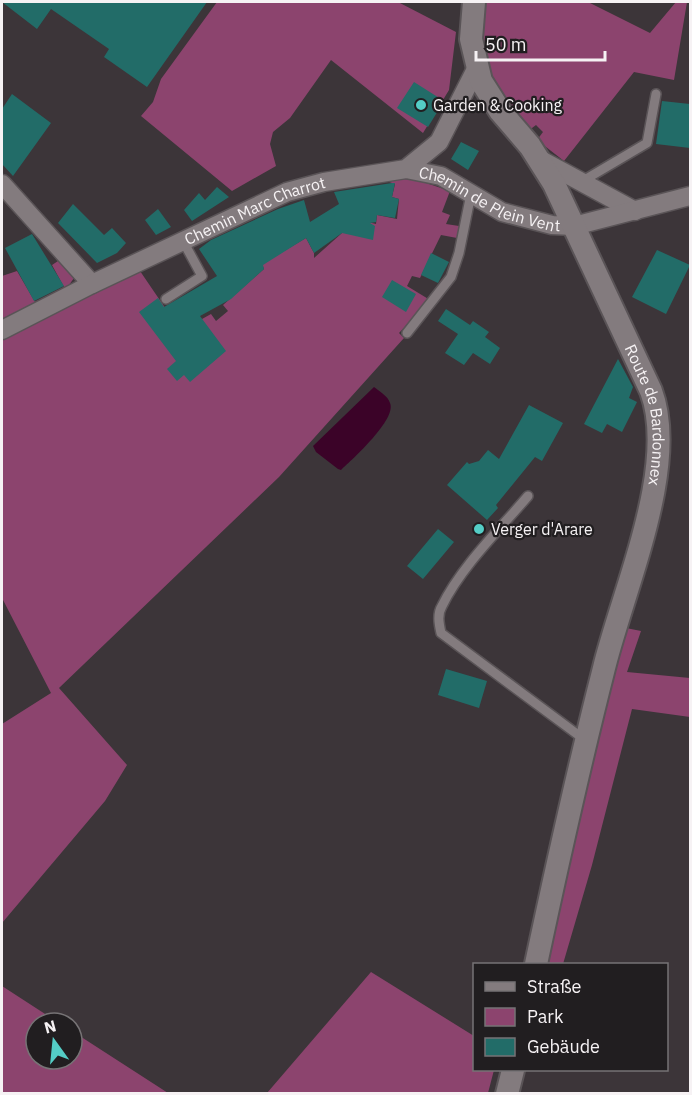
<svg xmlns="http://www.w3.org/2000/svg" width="692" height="1095" font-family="'IBM Plex Sans',sans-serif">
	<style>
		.green { fill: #8c446e }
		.water { fill: #3b0328 }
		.building { fill: #226c68 }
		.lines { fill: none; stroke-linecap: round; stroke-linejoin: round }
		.service-casing { stroke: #5a5457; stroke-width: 12 }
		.minor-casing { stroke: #5a5457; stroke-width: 21 }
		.tertiary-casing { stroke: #5a5457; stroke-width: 26 }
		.service { stroke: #837b7e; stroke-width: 9 }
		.minor { stroke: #837b7e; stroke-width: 18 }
		.tertiary { stroke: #837b7e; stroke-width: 22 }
		.poi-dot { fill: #54cdc6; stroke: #211e20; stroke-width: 2 }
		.labels { text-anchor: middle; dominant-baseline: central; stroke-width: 4.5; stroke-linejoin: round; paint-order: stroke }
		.poi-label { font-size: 16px; fill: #f6f2f4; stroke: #211e20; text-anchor: start }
		.street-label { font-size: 16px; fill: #f6f2f4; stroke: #211e20 }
	</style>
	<rect width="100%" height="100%" fill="#3c3539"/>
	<path class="green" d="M 217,2 L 398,2 L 456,32 L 449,90 L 423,133 L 331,60 L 290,118 L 273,132 L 270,144 L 276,166 L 232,191 L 141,116 L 153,102 L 161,79 Z
		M 482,2 L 588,2 L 650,33 L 676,2 L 687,2 L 674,80 L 634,72 L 564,161 L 537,140 L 543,132 L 536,125 L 528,131 C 495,86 475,60 482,2 Z
		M 408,177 L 450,191 L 442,212 L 450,215 L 446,224 L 459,226 L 457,238 L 441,235 L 420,278 L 412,276 L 407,286 L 430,300 L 399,333 L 404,338 L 279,477 L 59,688 L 127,765 L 105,801 L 2,923 L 2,724 L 51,693 L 2,598 L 2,339 L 140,271 L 172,318 L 202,319 L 211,314 L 216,321 L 228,311 L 223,305 L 264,269 L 262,264 L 306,238 L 314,253 L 314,258 L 342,233 L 342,216 L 376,224 L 377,215 L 397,219 L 399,199 L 392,197 L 395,184 L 386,181 Z
		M 61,259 L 74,278 L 64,292 L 2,323 L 2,276 L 17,271 L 35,302 L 64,287 L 52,265 Z
		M 626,628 L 641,631 L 627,672 L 690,678 L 690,717 L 632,709 L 592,865 L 563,964 L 548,964 L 611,678 Z
		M 371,972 L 474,1036 L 474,1070 L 494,1070 L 488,1093 L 267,1093 Z
		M 2,986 L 59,1023 L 36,1023 L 36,1059 L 72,1059 L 72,1031 L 168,1093 L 2,1093 Z"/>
	<path class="water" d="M 374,387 C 379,391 388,396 390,403 C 397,419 353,459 341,470 L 338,469 L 316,452 L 313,446 Z"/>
	<path class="building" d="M 2,2 L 207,2 L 147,87 L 104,57 L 109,49 L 51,9 L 37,29 Z
		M 414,82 L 444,101 L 428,127 L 397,108 Z
		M 12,94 L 51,123 L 13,176 L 2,164 L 2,109 Z
		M 662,101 L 690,104 L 690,148 L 656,144 Z
		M 461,142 L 479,151 L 468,170 L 451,159 Z
		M 392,183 L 395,183 L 392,197 L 399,199 L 395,218 L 377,215 L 376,222 L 370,223 L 375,226 L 373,240 L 342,233 L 314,253 L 306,238 L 263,265 L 264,269 L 231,299 L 200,316 L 226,351 L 190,382 L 184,375 L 177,381 L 167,369 L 176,361 L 139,312 L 158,298 L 164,307 L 217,276 L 199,249 L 211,240 L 278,209 L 304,200 L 310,222 L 339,204 L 334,192 Z
		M 217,187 L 229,197 L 192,221 L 184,210 L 199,193 L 205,200 Z
		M 73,204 L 104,235 L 112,228 L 126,243 L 117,253 L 97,263 L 58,223 Z
		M 158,209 L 171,227 L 156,235 L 145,220 Z
		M 32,234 L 64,286 L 34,301 L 5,248 Z
		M 657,250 L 690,265 L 666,314 L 632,297 Z
		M 431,253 L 449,262 L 438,283 L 421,275 Z
		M 392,280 L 416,294 L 406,312 L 382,297 Z
		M 446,309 L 470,325 L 473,321 L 489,332 L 485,337 L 500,348 L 490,364 L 473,353 L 464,365 L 445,353 L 458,334 L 438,321 Z
		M 618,359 L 633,387 L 629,398 L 637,402 L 622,432 L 607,424 L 602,433 L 584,424 Z
		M 529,405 L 563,423 L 542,461 L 535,457 L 496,505 L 498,508 L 487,520 L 447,485 L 467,462 L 469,464 L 479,461 L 488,450 L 499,459 Z
		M 438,529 L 454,542 L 423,579 L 407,566 Z
		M 446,669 L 487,681 L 479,708 L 438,695 Z"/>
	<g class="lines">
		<g class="service-casing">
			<path id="service" d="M 581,182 L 647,143 L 656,94
				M 166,299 L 202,276 L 183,241
				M 407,333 L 451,277 L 459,253 L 471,194
				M 528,496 C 500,529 461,567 442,606 C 437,614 439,624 441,633 L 585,740"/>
		</g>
		<g class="minor-casing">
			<g id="minor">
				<path d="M 539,159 L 635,211"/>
				<path id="s1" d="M 406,169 L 441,176 L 502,212 L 552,225 L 574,226 L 690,196"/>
				<path d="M 2,184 L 92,284"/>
				<path id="s2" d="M 2,330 L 92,284 L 287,192 L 324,182 L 406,169 L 439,142 L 476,69"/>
			</g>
		</g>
		<g class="tertiary-casing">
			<g id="tertiary">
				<path id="s3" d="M 474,2 L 471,39 L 481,81 L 500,111 L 530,146 L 554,184 L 651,391 C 679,466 623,590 604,668 C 579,766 557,865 536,964"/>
				<path d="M 507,1094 L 513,1070"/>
			</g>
		</g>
		<use href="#service" class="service"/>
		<use href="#minor" class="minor"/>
		<use href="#tertiary" class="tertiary"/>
	</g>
	<g class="poi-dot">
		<circle cx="421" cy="105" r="6"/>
		<circle cx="479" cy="529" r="6"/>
	</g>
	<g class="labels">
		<g class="poi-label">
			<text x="433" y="105">Garden &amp; Cooking</text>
			<text x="491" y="529">Verger d'Arare</text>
		</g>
		<g class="street-label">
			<text stroke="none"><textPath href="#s1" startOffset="90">Chemin de Plein Vent</textPath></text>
			<text stroke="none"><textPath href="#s2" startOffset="280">Chemin Marc Charrot</textPath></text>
			<text stroke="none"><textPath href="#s3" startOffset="458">Route de Bardonnex</textPath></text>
		</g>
	</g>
	<rect width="692" height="1095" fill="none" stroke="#f6f2f4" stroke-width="6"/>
	<rect x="473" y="963" width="195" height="108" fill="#211e20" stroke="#767375" stroke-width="1.5"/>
	<rect x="485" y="982" width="30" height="9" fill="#837b7e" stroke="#767375" stroke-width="1.5"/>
	<text x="527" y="993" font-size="18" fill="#f6f2f4">Straße</text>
	<rect x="485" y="1008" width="30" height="18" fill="#8c446e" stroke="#767375" stroke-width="1.5"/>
	<text x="527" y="1023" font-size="18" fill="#f6f2f4">Park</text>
	<rect x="485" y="1038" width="30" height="18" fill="#226c68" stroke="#767375" stroke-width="1.5"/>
	<text x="527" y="1053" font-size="18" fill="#f6f2f4">Gebäude</text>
	<g transform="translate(54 1041) rotate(345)"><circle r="28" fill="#211e20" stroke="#767375" stroke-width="1.5"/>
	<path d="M0-4.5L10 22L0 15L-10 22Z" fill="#54cdc6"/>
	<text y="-9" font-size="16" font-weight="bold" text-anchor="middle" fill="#f6f2f4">N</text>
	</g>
	<path d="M476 51v9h129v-9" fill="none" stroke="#f6f2f4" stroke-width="3"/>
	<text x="485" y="51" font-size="18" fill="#f6f2f4" stroke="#211e20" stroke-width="4.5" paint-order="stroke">50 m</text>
</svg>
